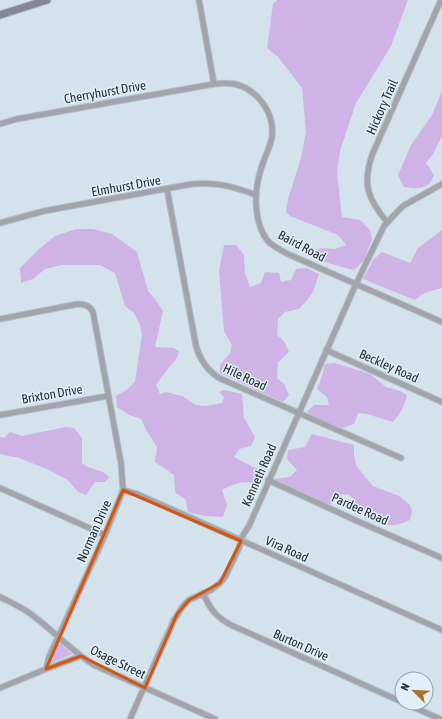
<svg xmlns="http://www.w3.org/2000/svg" width="442" height="719" font-family="'Asap Condensed',sans-serif">
	<style>
		.green { fill: #cfb3e6 }
		.lines { fill: none; stroke-linecap: round; stroke-linejoin: round }
		.street-casing { stroke: #b2bec7; stroke-width: 7 }
		.secondary-casing { stroke: #b2bec7; stroke-width: 9 }
		.street { stroke: #a2a4aa; stroke-width: 5 }
		.secondary { stroke: #858790; stroke-width: 7 }
		.marked { fill: none; stroke: #d55510; stroke-width: 3; stroke-linejoin: round }
		.labels { text-anchor: middle; dominant-baseline: central; stroke-width: 3; stroke-linejoin: round; paint-order: stroke }
		.street-label { font-size: 13px; fill: #282d31; stroke: #e1eff9 }
	</style>
	<rect width="100%" height="100%" fill="#d4e2ec"/>
	<path class="green" d="M 277,0 L 408,0 L 391,46 L 356,103 L 340,151 L 337,172 L 342,217 L 360,220 L 370,230 L 372,239 L 364,260 L 354,270 C 338,266 319,262 306,252 L 322,248 L 335,249 L 346,245 L 338,235 L 290,216 L 286,212 L 288,199 L 301,158 L 306,132 L 302,88 L 278,57 L 267,48 L 273,4 Z
		M 442,91 L 442,136 L 433,154 L 426,163 L 434,175 C 429,190 419,189 404,187 L 398,175 L 411,145 L 432,115 Z
		M 76,229 L 93,229 L 112,234 L 137,252 L 148,291 L 155,299 L 163,311 L 155,347 L 174,348 L 179,351 L 177,358 L 167,370 L 156,385 L 160,394 L 166,392 L 182,396 L 196,405 L 205,406 L 213,405 L 222,403 L 224,397 L 219,392 L 224,390 L 242,394 L 244,418 L 255,437 L 251,446 L 239,449 L 234,457 L 255,468 L 266,469 L 264,479 L 260,486 C 245,479 236,483 222,490 L 227,505 L 223,517 L 205,516 L 188,512 L 186,500 L 176,493 L 175,489 L 174,475 L 155,462 L 157,447 L 146,430 L 142,420 L 139,418 L 129,415 L 117,407 L 116,396 L 128,389 L 135,381 L 142,335 L 140,325 L 134,313 L 125,306 L 115,273 L 100,265 L 61,265 L 45,269 L 33,279 L 21,283 L 20,268 L 39,249 L 55,236 Z
		M 442,230 L 442,288 L 424,293 L 415,300 L 363,279 L 373,260 L 382,252 L 410,263 L 418,248 Z
		M 224,245 L 236,245 L 244,255 L 245,273 L 250,287 L 261,283 L 265,272 L 279,273 L 281,282 L 291,280 L 296,269 L 306,268 L 319,274 L 313,292 L 308,299 L 299,309 L 285,312 L 278,319 L 277,335 L 284,341 L 289,352 L 278,362 L 277,378 L 284,384 L 289,395 L 283,402 L 220,373 L 220,365 L 230,353 L 232,345 L 224,331 L 219,271 Z
		M 335,363 L 370,374 L 386,387 L 400,391 L 407,395 C 404,408 401,412 393,422 L 367,414 L 358,413 L 354,424 L 342,428 L 317,418 L 307,412 L 314,405 L 329,405 L 327,397 L 317,389 L 322,376 L 325,364 Z
		M 66,427 L 74,428 L 82,438 L 82,463 C 85,465 88,468 91,468 C 99,471 102,470 109,477 L 105,482 L 95,482 L 86,495 L 78,492 L 68,480 L 47,469 L 19,458 L 0,454 L 0,437 L 4,438 L 10,432 L 22,436 Z
		M 312,434 L 354,445 L 354,455 L 356,465 L 365,477 L 373,486 L 399,496 L 409,504 L 412,510 L 410,520 C 396,527 380,527 367,518 C 364,517 361,515 360,512 C 356,507 354,501 350,495 L 342,494 L 330,505 L 274,479 L 290,477 L 297,470 L 287,459 L 288,450 L 305,447 Z
		M 58,644 L 61,644 L 72,654 L 51,663 L 51,662 Z"/>
	<g class="lines">
		<g class="street-casing">
			<path id="street" d="M 199,0 L 214,84
				M 0,124 L 17,119 L 214,84 C 221,83 228,83 235,84 C 258,90 275,113 272,137 C 270,148 264,158 261,169 C 254,190 253,221 267,240 C 273,247 282,251 290,255 L 442,322
				M 167,189 L 196,346 C 200,360 207,370 219,378 L 401,458
				M 387,222 C 368,199 362,185 372,155 L 441,0
				M 0,223 L 44,211 L 192,184 C 218,182 232,186 256,195
				M 0,319 L 78,304 C 85,304 90,306 93,312 L 121,463 L 123,490 L 105,535 L 49,657 L 46,669 L 0,688
				M 326,350 L 442,402
				M 0,415 L 108,396
				M 268,480 L 357,521 L 442,558
				M 0,488 L 105,535
				M 123,490 L 137,494 L 189,517 L 442,630
				M 203,593 C 210,609 216,617 231,625 L 402,702
				M 0,597 C 10,602 19,606 28,612 C 51,628 70,650 94,665 L 215,719
				M 46,669 L 81,656
				M 404,703 L 440,719
				M 130,719 L 174,620 L 183,606 L 189,600 L 211,590 L 220,583 L 225,577 L 239,548 L 243,535 L 249,526 L 356,284 L 384,226 L 397,212 L 403,206 L 442,184"/>
		</g>
		<g class="secondary-casing">
			<path id="secondary" d="M 0,15 L 47,0"/>
		</g>
		<use href="#street" class="street"/>
		<use href="#secondary" class="secondary"/>
	</g>
	<path class="marked" d="M 123,490 L 241,541 L 220,583 L 189,600 L 177,614 L 145,688 L 81,656 L 46,669 Z"/>
	<g class="labels">
		<g class="street-label">
			<text transform="translate(105 92) rotate(-10)">Cherryhurst Drive</text>
			<text transform="translate(382 107) rotate(-66)">Hickory Trail</text>
			<text transform="translate(126 186) rotate(-10)">Elmhurst Drive</text>
			<text transform="translate(302 246) rotate(28)">Baird Road</text>
			<text transform="translate(389 366) rotate(24)">Beckley Road</text>
			<text transform="translate(245 377) rotate(25)">Hile Road</text>
			<text transform="translate(52 394) rotate(-10)">Brixton Drive</text>
			<text transform="translate(259 475) rotate(-66)">Kenneth Road</text>
			<text transform="translate(360 509) rotate(24)">Pardee Road</text>
			<text transform="translate(94 531) rotate(-66)">Norman Drive</text>
			<text transform="translate(287 549) rotate(24)">Vira Road</text>
			<text transform="translate(301 645) rotate(24)">Burton Drive</text>
			<text transform="translate(118 662) rotate(26)">Osage Street</text>
		</g>
	</g>
	<g transform="translate(414 691) rotate(294)"><circle r="19" fill="#e1eff9" stroke="#97a1a9"/>
	<path d="M0-3L7 15L0 10L-7 15Z" fill="#a8702d"/>
	<text y="-6" font-size="11" font-weight="bold" text-anchor="middle" fill="#282d31">N</text>
	</g>
</svg>
